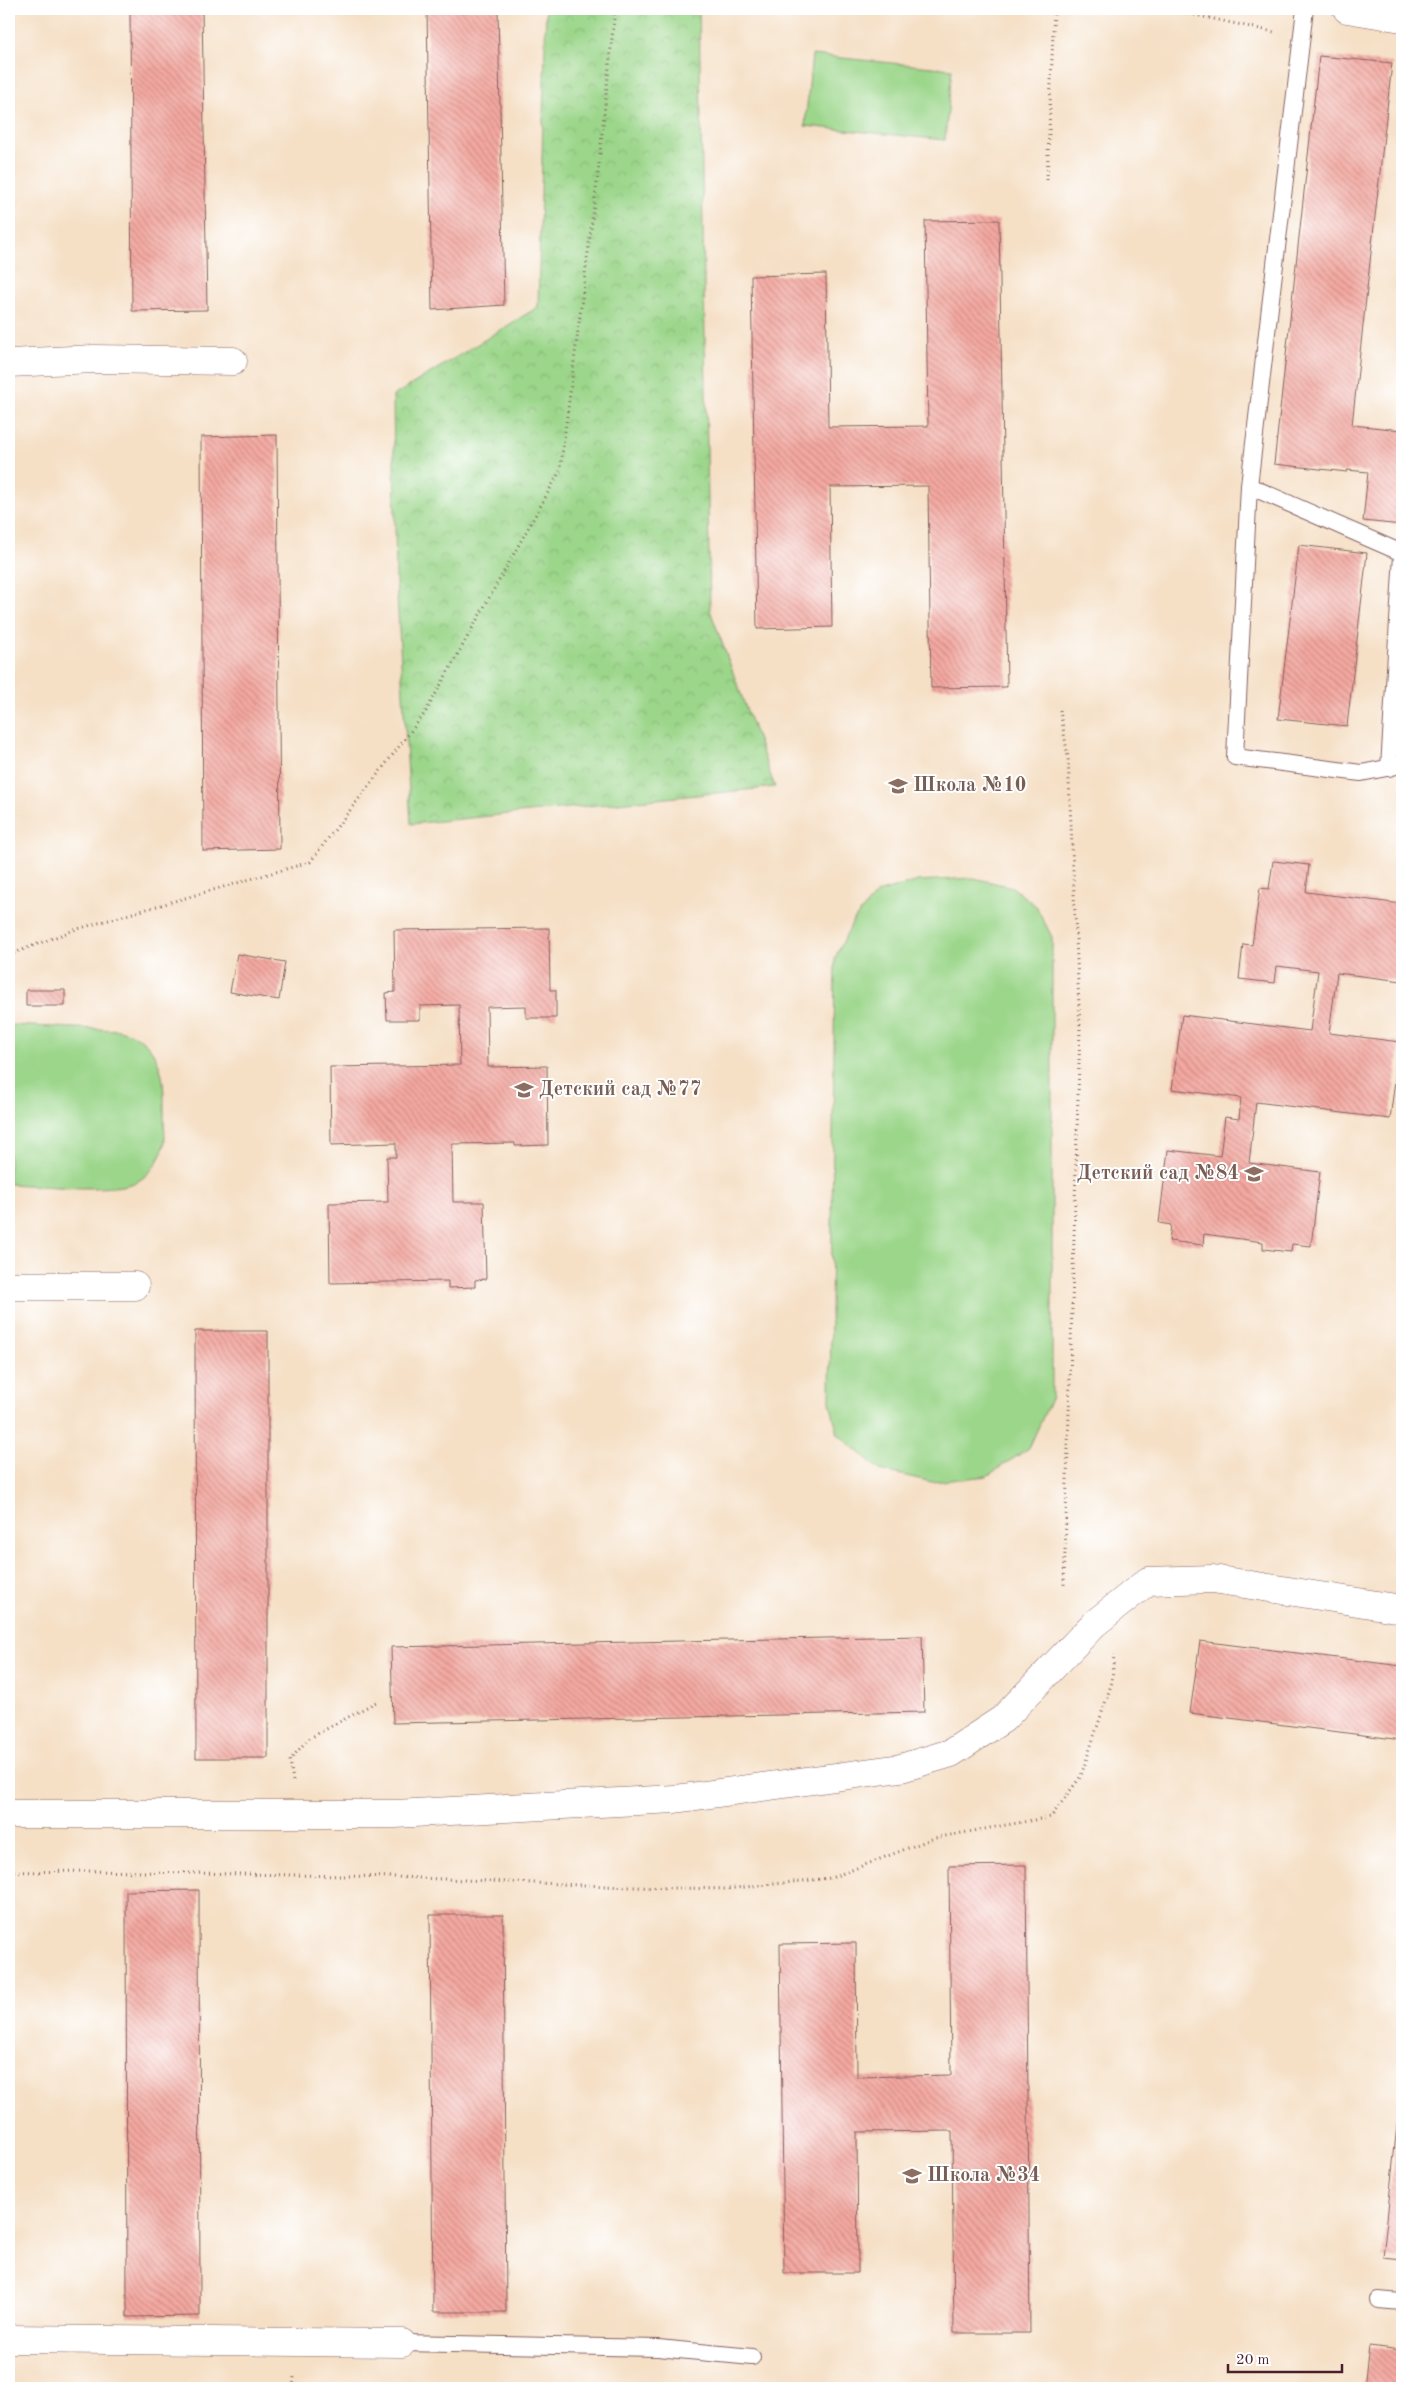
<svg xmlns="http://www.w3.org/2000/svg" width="1411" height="2397" font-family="'Old Standard TT',serif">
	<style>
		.park { fill: url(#park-crowns); stroke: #727a5a }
		.pitch { fill: #9bd68a; stroke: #727a5a }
		.building { fill: url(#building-back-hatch) }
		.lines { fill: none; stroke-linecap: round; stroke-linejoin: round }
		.service-casing { stroke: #866261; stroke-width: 18 }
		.minor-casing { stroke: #866261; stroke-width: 29 }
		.path { stroke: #866261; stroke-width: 3; stroke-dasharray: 1 4; stroke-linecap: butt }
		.service { stroke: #fff; stroke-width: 16 }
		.minor { stroke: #fff; stroke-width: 28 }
		.labels { text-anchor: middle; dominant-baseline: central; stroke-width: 4; stroke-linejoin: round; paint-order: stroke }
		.education-label { font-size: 20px; font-weight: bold; fill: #785e54; stroke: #fff; text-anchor: start }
	</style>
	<defs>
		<pattern id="park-crowns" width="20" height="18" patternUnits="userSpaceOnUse" patternTransform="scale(1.25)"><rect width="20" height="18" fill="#9bd68a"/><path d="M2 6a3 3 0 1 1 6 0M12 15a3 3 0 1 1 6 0" fill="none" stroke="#87b777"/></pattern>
		<pattern id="building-back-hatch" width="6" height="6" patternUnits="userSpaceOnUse" patternTransform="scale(1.25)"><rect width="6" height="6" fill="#f4a9a1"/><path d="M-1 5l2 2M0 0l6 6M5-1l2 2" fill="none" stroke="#c88983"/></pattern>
	</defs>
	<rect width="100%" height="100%" fill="#fff"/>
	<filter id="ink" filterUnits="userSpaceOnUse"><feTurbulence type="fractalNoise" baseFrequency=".02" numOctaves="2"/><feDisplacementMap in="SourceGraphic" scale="10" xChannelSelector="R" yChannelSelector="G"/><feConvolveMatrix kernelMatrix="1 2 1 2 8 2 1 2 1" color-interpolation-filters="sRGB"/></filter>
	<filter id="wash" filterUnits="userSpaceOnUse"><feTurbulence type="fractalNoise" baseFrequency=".0096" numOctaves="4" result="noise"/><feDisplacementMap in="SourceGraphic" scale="20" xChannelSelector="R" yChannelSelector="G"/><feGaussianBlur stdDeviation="1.12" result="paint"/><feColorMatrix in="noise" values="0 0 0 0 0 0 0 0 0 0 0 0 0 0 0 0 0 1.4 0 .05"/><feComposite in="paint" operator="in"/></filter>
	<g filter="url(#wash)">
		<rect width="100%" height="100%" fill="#f5dfc5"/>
		<path class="park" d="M 546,9 L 699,9 L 710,610 L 775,787 L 411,824 L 396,581 L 393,396 L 538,307 Z"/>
		<path class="pitch" d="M 812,55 L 952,69 L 945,140 L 805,126 Z
			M 974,878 L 1012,887 L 1036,906 L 1052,937 L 1052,1397 L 1029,1448 L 987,1476 L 932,1482 L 880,1470 L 838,1434 L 830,1402 L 835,958 L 853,921 L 877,893 L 918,881 Z
			M 9,1025 L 119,1030 C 130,1033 141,1037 148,1046 C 166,1067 164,1093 164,1119 C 164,1127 166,1138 164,1146 C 160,1160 151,1174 138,1181 C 117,1194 36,1185 9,1184 Z"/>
		<g id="blocks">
			<path class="building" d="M 130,9 L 202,9 L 207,310 L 132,311 Z
				M 427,9 L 498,9 L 504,305 L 432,310 Z
				M 1319,56 L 1392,63 L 1352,425 L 1402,430 L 1402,525 L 1363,521 L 1368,472 L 1347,470 L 1347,472 L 1274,464 Z
				M 999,220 L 1007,687 L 931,688 L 928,486 L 830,487 L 832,627 L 757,629 L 751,276 L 826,274 L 828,427 L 928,426 L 925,221 Z
				M 277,435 L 280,849 L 203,851 L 201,437 Z
				M 1299,545 L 1367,553 L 1347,726 L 1278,719 Z
				M 1273,861 L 1309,865 L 1306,892 L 1402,904 L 1402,981 L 1337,973 L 1329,1033 L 1400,1042 L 1390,1119 L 1256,1102 L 1249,1163 L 1320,1172 L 1311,1246 L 1292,1244 L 1291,1252 L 1263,1249 L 1263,1242 L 1204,1234 L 1203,1245 L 1169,1241 L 1171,1225 L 1159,1223 L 1168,1150 L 1220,1156 L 1225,1117 L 1239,1119 L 1241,1098 L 1172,1089 L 1182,1015 L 1310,1031 L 1318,971 L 1277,966 L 1275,983 L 1239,979 L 1243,944 L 1252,945 L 1260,888 L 1269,889 Z
				M 549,928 L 550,990 L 556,990 L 556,1018 L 526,1018 L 526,1006 L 487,1007 L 488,1067 L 547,1066 L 548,1145 L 515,1146 L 515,1143 L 452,1144 L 453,1202 L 484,1202 L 486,1279 L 475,1280 L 475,1287 L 448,1288 L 448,1281 L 330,1283 L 329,1203 L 388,1202 L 387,1157 L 396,1157 L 396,1143 L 331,1145 L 330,1067 L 460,1065 L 459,1005 L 420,1006 L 420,1020 L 387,1020 L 386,993 L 395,992 L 394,930 Z
				M 237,954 L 285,962 L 279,1000 L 230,992 Z
				M 26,990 L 65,990 L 65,1006 L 26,1006 Z
				M 195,1331 L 268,1331 L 268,1758 L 196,1758 Z
				M 922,1636 L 924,1712 L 393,1723 L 391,1647 Z
				M 1200,1641 L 1402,1666 L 1402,1740 L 1190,1713 Z
				M 1026,1865 L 1030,2333 L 954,2333 L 952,2131 L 857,2132 L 858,2273 L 784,2273 L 780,1944 L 856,1943 L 857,2077 L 951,2075 L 949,1866 Z
				M 199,1890 L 200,2316 L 127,2317 L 126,1891 Z
				M 430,1915 L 503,1915 L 506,2312 L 433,2312 Z
				M 1401,2088 L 1402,2088 L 1402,2259 L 1383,2257 Z
				M 1369,2346 L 1402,2350 L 1402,2388 L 1364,2388 Z"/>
		</g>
	</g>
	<g filter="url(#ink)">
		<use href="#blocks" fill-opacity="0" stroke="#866261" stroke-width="1"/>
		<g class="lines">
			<g class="service-casing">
				<path id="service" d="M 1249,486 L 1305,9
					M 1402,553 L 1249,486 L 1235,757 L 1361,773 L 1402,765
					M 1389,768 L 1402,555
					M 1378,2300 L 1402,2302
					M 402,2343 L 658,2348 L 752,2357"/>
			</g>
			<g class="minor-casing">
				<path id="minor" d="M 1347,9 L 1402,18
					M 9,363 L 94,359 L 233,361
					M 9,1286 L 135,1286
					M 9,1814 L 395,1814 L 675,1799 L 901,1768 L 951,1753 L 1003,1719 L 1094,1624 L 1148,1581 L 1213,1579 L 1402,1609
					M 9,2339 L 402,2343"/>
			</g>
			<path class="path" d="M 1150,9 L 1167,9 L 1274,32
				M 1047,180 L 1054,9
				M 1060,710 L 1068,757 L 1080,1028 L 1064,1585
				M 9,955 L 74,930 L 310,862 L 425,713 L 560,471 L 597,182 L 615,9
				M 293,1781 L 290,1760 L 308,1739 L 376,1702
				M 9,1872 L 90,1871 L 396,1877 L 629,1887 L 726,1889 L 831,1878 L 934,1838 L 1051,1817 L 1081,1776 L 1112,1682 L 1114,1654
				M 293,2388 L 294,2376"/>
			<use href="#service" class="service"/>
			<use href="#minor" class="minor"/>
		</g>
	</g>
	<defs>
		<g id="school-bare" transform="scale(1.5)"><path d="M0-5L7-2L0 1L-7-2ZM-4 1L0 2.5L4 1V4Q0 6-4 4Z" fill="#8d6e63" stroke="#fff" stroke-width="2.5" paint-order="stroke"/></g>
	</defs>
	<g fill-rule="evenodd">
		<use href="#school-bare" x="898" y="786"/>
		<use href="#school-bare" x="524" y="1090"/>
		<use href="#school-bare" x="1254" y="1174"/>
		<use href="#school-bare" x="912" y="2176"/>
	</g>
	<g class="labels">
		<g class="education-label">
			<text x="913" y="786">Школа №10</text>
			<text x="539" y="1090">Детский сад №77</text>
			<text x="1239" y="1174" text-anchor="end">Детский сад №84</text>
			<text x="927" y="2176">Школа №34</text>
		</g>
	</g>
	<rect width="1411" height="2397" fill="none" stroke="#fff" stroke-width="30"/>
	<path d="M1228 2364v8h114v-8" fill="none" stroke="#4a1f2b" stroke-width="2.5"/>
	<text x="1236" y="2364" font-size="15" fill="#4a1f2b" stroke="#ffffff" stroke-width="4" paint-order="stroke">20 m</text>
</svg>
